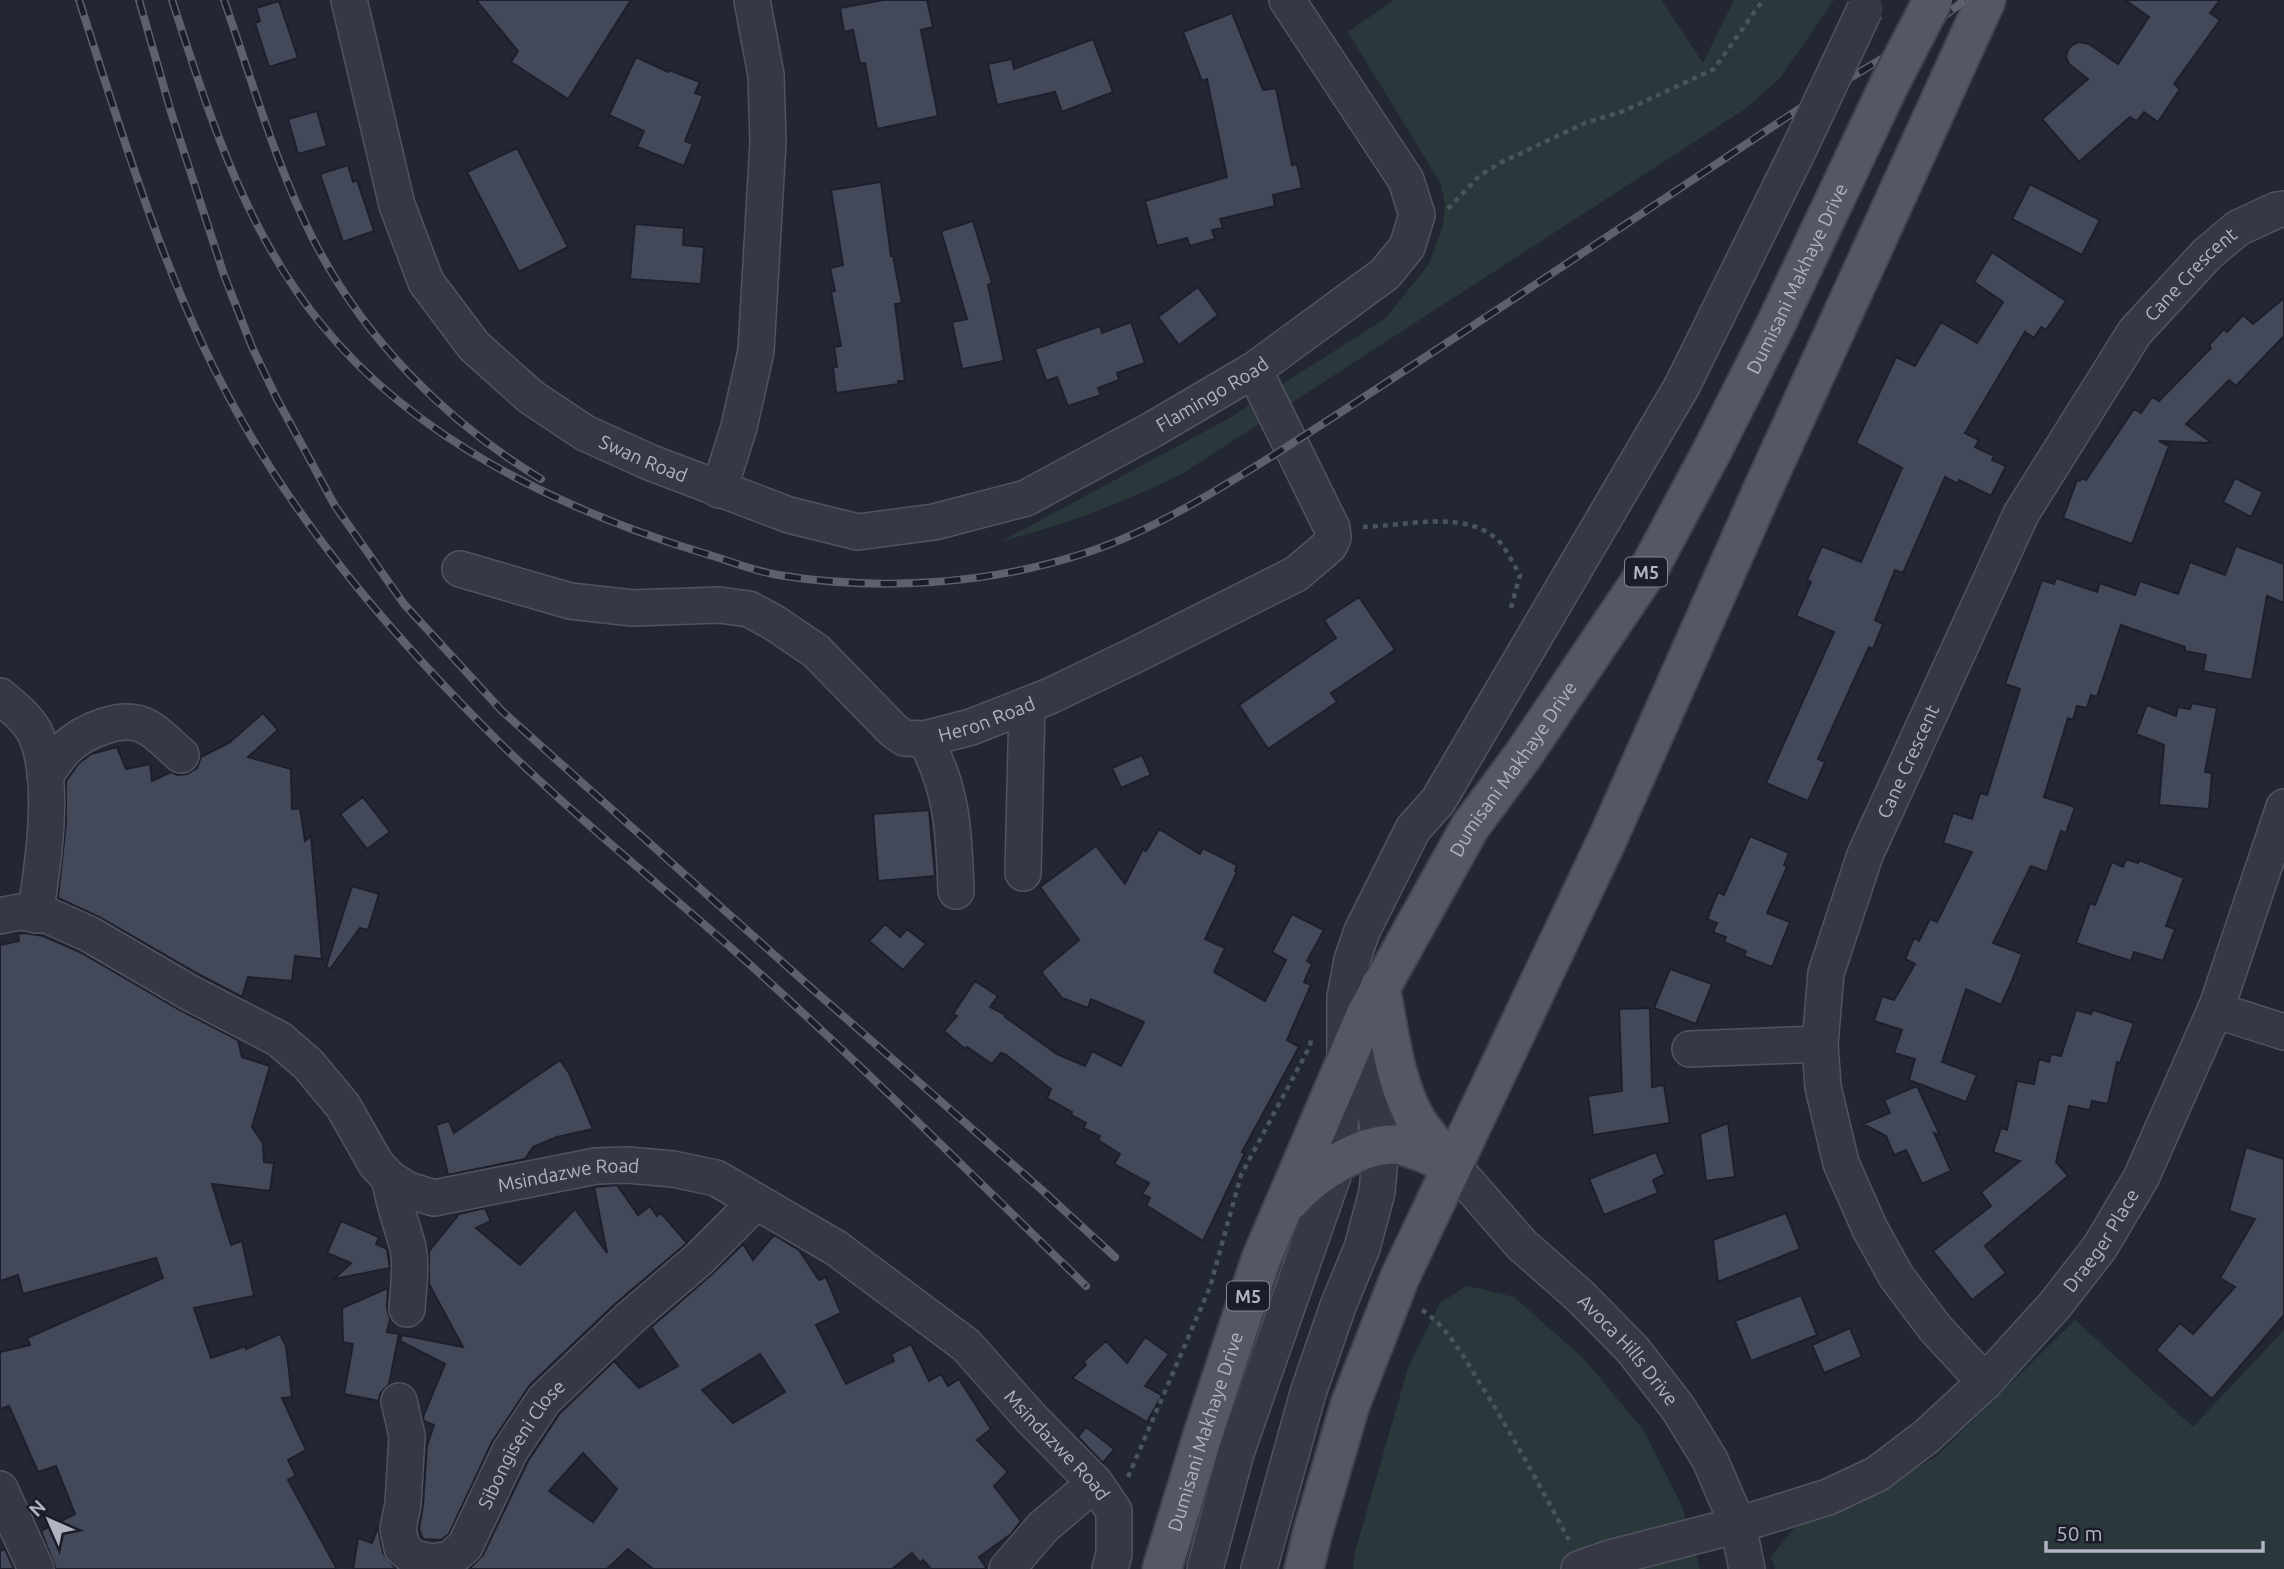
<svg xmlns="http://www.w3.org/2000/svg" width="2284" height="1569" font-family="Ubuntu,sans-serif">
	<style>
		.green { fill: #2a383b }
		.building { fill: #444959; stroke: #1d202c; stroke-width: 2; fill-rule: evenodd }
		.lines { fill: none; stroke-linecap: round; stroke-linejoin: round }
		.minor-casing { stroke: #505460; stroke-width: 38 }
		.major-casing { stroke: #3f424f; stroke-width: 42 }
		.path { stroke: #48555a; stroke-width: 4.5; stroke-dasharray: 5 5; stroke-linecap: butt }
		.minor { stroke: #363945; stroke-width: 35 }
		.major { stroke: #545865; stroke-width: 38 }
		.rail-casing { stroke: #5c606f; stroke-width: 8 }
		.rail { stroke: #1b1e2a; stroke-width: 5; stroke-dasharray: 16; stroke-linecap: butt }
		.minor-bridge-casing { stroke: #505460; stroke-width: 38; stroke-linecap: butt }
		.major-bridge-casing { stroke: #3f424f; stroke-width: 42; stroke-linecap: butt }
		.minor-bridge { stroke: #363945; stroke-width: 35 }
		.major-bridge { stroke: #545865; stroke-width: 38 }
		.labels { text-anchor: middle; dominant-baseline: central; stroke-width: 5; stroke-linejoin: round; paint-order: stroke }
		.shield { fill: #1b1e2a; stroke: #838794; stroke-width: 2 }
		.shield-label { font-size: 18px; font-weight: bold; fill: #b0b4c2 }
		.street-label { font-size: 19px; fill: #b0b4c2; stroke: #1b1e2a }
	</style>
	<rect width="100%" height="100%" fill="#232734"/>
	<path class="green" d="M 1394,0 L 1661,0 L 1703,63 L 1734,0 L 1834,0 L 1780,78 L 1745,109 L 1180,475 C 1122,503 1065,525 1002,541 L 1226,420 L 1386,318 L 1429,264 L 1443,225 L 1445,205 L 1441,184 L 1348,32 Z
		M 1467,1286 L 1514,1297 L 1585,1360 L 1644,1431 L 1682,1506 L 1700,1569 L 1353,1569 L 1355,1552 L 1408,1368 L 1440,1303 Z
		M 2075,1320 L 2193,1427 L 2284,1330 L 2284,1569 L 1775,1569 L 1771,1557 L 1798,1523 L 1864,1501 L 1938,1455 Z"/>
	<path class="building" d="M 476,0 L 631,0 L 568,99 L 511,62 L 518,51 Z
		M 883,0 L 927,0 L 933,27 L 921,30 L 938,116 L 877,129 L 865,63 L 860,64 L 853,30 L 844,32 L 840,8 Z
		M 2125,0 L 2220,0 L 2210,13 L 2220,20 L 2174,84 L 2180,89 L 2158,122 L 2144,112 L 2137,121 L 2130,117 L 2079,162 L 2042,119 L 2088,79 L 2069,64 L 2066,57 L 2068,50 L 2072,45 L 2079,42 L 2089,44 L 2118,64 L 2149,17 Z
		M 279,1 L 298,58 L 269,67 L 255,23 L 260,21 L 256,8 Z
		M 1232,13 L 1263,90 L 1276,88 L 1292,165 L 1297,164 L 1302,188 L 1273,195 L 1275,206 L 1220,219 L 1223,228 L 1212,230 L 1215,239 L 1190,246 L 1187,238 L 1157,246 L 1145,201 L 1227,177 L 1207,79 L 1202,81 L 1183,32 Z
		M 1093,39 L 1113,92 L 1062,112 L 1055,92 L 997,105 L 988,64 L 1012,59 L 1014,69 Z
		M 636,57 L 668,72 L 669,70 L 700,82 L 695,93 L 703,96 L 685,141 L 693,144 L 684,166 L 637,147 L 644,131 L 609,115 Z
		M 317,111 L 327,146 L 298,154 L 288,119 Z
		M 517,148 L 568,247 L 519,272 L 467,172 Z
		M 348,165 L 353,182 L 357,180 L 374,231 L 343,242 L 320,174 Z
		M 881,182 L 891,256 L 893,256 L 902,303 L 895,304 L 905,381 L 898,381 L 899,384 L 836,393 L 833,367 L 837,367 L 834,347 L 841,346 L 831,292 L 835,291 L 830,268 L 843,265 L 831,190 Z
		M 2030,184 L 2100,220 L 2082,255 L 2012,219 Z
		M 973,221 L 992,283 L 988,285 L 1004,361 L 962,369 L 952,322 L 967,319 L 941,231 Z
		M 635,224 L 684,228 L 683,245 L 704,247 L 701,284 L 630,279 Z
		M 1992,252 L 2066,301 L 2046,330 L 2041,327 L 2034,338 L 2025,332 L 1965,433 L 1979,440 L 1975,447 L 1994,456 L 1992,460 L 2006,466 L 1991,496 L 1959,480 L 1958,484 L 1945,477 L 1903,573 L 1895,570 L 1875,620 L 1883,624 L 1873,649 L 1869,647 L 1818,759 L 1825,762 L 1808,801 L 1766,783 L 1834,632 L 1796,616 L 1811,582 L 1807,580 L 1822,546 L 1861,562 L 1902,468 L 1856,443 L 1896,357 L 1915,366 L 1941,322 L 1977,343 L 2003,302 L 1974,282 Z
		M 1198,287 L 1218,315 L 1179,345 L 1158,317 Z
		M 2284,298 L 2284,336 L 2236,386 L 2229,380 L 2186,424 L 2212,443 L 2159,441 L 2169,446 L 2132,544 L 2063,518 L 2077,480 L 2080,481 L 2081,478 L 2086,480 L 2134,409 L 2141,413 L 2152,397 L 2159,401 L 2211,348 L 2209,345 L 2224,329 L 2227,332 L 2243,315 L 2253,324 Z
		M 1131,322 L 1145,363 L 1117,373 L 1119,380 L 1098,388 L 1101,395 L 1068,406 L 1057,377 L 1046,381 L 1035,349 L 1100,326 L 1102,333 Z
		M 2235,478 L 2263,492 L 2251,517 L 2223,502 Z
		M 2236,546 L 2284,564 L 2284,603 L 2267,596 L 2252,680 L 2203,671 L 2206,655 L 2185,651 L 2185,647 L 2121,625 L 2097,697 L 2091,695 L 2087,708 L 2077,706 L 2073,720 L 2068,718 L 2044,797 L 2075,807 L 2066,833 L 2061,831 L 2047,872 L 2031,866 L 1993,943 L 2022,954 L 2012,981 L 2001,1005 L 1966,989 L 1942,1062 L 1977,1075 L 1966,1102 L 1909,1080 L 1915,1059 L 1894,1053 L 1902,1030 L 1874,1021 L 1882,996 L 1894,1000 L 1915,964 L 1905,959 L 1914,938 L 1919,941 L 1930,919 L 1937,922 L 1972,852 L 1943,843 L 1953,813 L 1972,819 L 1980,793 L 1987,795 L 2020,689 L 2005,684 L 2042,580 L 2054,584 L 2056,578 L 2097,592 L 2100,583 L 2135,595 L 2140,581 L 2178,594 L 2190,562 L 2225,575 Z
		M 1359,597 L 1395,650 L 1331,693 L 1337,702 L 1268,749 L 1239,705 L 1336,638 L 1324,620 Z
		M 2192,703 L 2217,708 L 2205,772 L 2212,773 L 2209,809 L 2159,805 L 2164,745 L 2136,734 L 2147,705 L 2176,716 L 2178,707 L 2190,709 Z
		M 263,713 L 278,730 L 248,757 L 291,769 L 292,809 L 300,808 L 305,841 L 311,836 L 322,959 L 295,956 L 292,981 L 248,977 L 242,997 L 200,975 L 99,917 L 58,898 L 66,823 L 66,781 L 79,763 L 91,754 L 117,747 L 126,769 L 150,764 L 152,781 L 171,772 L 178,775 L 187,774 L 197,768 L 201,757 L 229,743 Z
		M 1142,755 L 1151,775 L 1121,788 L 1112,768 Z
		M 363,797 L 390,832 L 367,849 L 340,814 Z
		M 929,810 L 935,876 L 878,881 L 873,814 Z
		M 1159,829 L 1200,854 L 1203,848 L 1237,865 L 1235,871 L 1237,872 L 1205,939 L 1225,948 L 1214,972 L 1265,1001 L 1286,960 L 1272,952 L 1292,914 L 1324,930 L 1307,961 L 1312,964 L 1304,982 L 1311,985 L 1287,1040 L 1299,1047 L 1242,1152 L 1245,1153 L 1203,1241 L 1146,1205 L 1150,1198 L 1142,1194 L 1149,1183 L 1114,1164 L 1120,1154 L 1098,1140 L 1100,1136 L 1083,1128 L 1086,1123 L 1071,1115 L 1072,1112 L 1047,1098 L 1051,1089 L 1006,1055 L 1001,1053 L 992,1064 L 967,1047 L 965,1049 L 944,1031 L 957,1016 L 953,1014 L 975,981 L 998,996 L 990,1007 L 1006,1015 L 1005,1017 L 1057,1054 L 1085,1066 L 1092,1051 L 1121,1066 L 1144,1022 L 1091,999 L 1088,1008 L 1062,998 L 1041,972 L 1079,940 L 1040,887 L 1096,846 L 1125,884 L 1143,849 L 1146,851 Z
		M 1750,836 L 1789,853 L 1784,865 L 1787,867 L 1767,913 L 1790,922 L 1772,967 L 1744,956 L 1746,951 L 1724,942 L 1726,937 L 1713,932 L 1717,923 L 1707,919 L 1718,892 L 1724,895 Z
		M 2126,859 L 2138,863 L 2139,860 L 2184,878 L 2166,926 L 2175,929 L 2163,961 L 2134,952 L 2131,961 L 2076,943 L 2090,903 L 2095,905 L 2112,862 L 2123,867 Z
		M 352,886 L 379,894 L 368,930 L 360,928 L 330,969 L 326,967 Z
		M 885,924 L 900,937 L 907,929 L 926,944 L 903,970 L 869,941 Z
		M 25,933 L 43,936 L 80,952 L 180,1010 L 238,1040 L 242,1057 L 270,1066 L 252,1127 L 263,1143 L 264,1162 L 274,1163 L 270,1191 L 212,1184 L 231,1245 L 242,1241 L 254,1296 L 194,1308 L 211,1358 L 246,1346 L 246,1349 L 280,1334 L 286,1346 L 292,1397 L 282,1398 L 306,1450 L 288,1460 L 296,1476 L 288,1480 L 337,1569 L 56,1569 L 41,1531 L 75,1514 L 56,1466 L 38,1472 L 9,1406 L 0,1409 L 0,1352 L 30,1345 L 27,1338 L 163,1278 L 156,1258 L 23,1294 L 18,1275 L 0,1281 L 0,945 L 19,941 L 18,934 Z
		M 1670,969 L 1712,984 L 1696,1024 L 1654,1008 Z
		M 1650,1008 L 1652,1087 L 1664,1085 L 1670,1123 L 1593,1135 L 1588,1096 L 1622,1091 L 1619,1009 Z
		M 2076,1010 L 2091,1014 L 2093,1010 L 2134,1023 L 2120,1063 L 2117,1062 L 2108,1104 L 2092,1101 L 2090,1110 L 2069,1106 L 2056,1162 L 2068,1176 L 1985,1246 L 2006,1273 L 1972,1300 L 1933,1251 L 1991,1206 L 1981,1192 L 2020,1161 L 1993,1152 L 2001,1128 L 2007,1130 L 2017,1081 L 2034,1084 L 2039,1059 L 2049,1062 L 2051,1054 L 2061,1056 Z
		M 560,1060 L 569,1073 L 593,1129 L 557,1137 L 533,1147 L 525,1159 L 448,1175 L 436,1125 L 449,1121 L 454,1133 Z
		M 1917,1086 L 1940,1135 L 1934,1133 L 1951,1171 L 1922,1184 L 1906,1150 L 1894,1155 L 1886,1136 L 1863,1124 L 1890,1113 L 1884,1100 Z
		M 1728,1123 L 1735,1177 L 1706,1181 L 1700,1134 Z
		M 2246,1147 L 2284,1159 L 2284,1315 L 2212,1399 L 2156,1350 L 2180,1323 L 2193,1334 L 2235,1287 L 2220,1278 L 2255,1219 L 2229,1211 Z
		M 1656,1152 L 1665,1174 L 1653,1180 L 1658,1193 L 1604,1215 L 1589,1179 Z
		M 617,1185 L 638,1215 L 650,1206 L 657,1216 L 661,1213 L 687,1243 L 615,1304 L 530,1385 L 492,1442 L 449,1534 L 441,1540 L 423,1539 L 419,1529 L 423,1505 L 427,1446 L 434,1425 L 424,1421 L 423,1417 L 445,1364 L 400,1341 L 402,1335 L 463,1347 L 429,1284 L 429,1251 L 459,1214 L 485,1208 L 491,1221 L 476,1228 L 520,1265 L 575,1209 L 607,1253 L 594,1187 Z
		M 1786,1213 L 1800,1249 L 1718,1282 L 1713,1240 Z
		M 341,1221 L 379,1237 L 376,1244 L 387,1249 L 390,1268 L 334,1279 L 351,1263 L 327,1253 Z
		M 774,1235 L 799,1250 L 819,1280 L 826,1277 L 841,1313 L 816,1325 L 846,1384 L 894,1361 L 891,1354 L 911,1344 L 929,1381 L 941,1374 L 948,1386 L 959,1379 L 991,1429 L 977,1440 L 1008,1472 L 994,1486 L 1021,1521 L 1011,1534 L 979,1557 L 987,1569 L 931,1569 L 923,1560 L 920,1563 L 912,1553 L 892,1569 L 653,1569 L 628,1549 L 607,1569 L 469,1569 L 483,1555 L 528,1461 L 560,1413 L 614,1361 L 639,1388 L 678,1366 L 651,1327 L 711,1275 L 743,1244 L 753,1260 ZM 760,1354 L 785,1392 L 733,1423 L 702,1390 ZM 583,1453 L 617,1489 L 593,1522 L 549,1491 Z
		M 388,1288 L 387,1308 L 390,1319 L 387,1332 L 399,1334 L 389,1384 L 380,1394 L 379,1401 L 344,1394 L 353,1344 L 343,1342 L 342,1308 Z
		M 1801,1295 L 1817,1335 L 1751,1361 L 1735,1321 Z
		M 1850,1328 L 1862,1357 L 1824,1373 L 1812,1345 Z
		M 1145,1337 L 1169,1354 L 1145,1386 L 1162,1395 L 1147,1422 L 1072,1378 L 1086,1365 L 1083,1362 L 1106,1341 L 1127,1363 Z
		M 1086,1427 L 1114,1449 L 1103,1463 L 1078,1437 Z
		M 378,1527 L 383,1553 L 396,1569 L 353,1569 L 358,1538 L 372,1543 Z
		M 5,1549 L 14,1569 L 0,1569 L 0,1551 Z"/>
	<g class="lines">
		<g class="minor-casing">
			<g id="minor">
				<path id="s1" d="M 349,0 L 397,205 L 426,282 L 474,346 L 531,397 L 585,433 L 649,462 L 789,515 L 858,532 L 934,522 L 1026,498 L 1150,431 L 1254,370 L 1385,274 L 1407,247 L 1417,215 L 1406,180 L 1287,0"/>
				<path d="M 719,490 L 739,427 L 756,351 L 768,142 L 766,75 L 752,0"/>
				<path id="s2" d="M 460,569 L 570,601 L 633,608 L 719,605 L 749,609 L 773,622 L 816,651 L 893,730 L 904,738 L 925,739 L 971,727 L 1050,696 L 1135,655 L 1296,574 L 1329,546 L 1333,538 L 1332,528 L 1254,370"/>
				<path d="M 0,696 C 12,706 26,717 34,731 C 57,776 43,866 35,915"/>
				<path d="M 925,739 C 953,791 954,833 956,891"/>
				<path d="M 45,776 C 51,767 58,757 65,749 C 82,732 123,713 147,727 C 159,733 170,746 181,755"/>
				<path d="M 1023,873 L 1027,705"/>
				<path id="s3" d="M 0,916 L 19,912 L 49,916 L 89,934 L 190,993 L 279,1039 L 308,1064 L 343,1106 L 376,1164 L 390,1179 L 408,1190 L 434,1198 L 596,1166 L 627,1165 L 673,1169 L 716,1178 L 836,1248 L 966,1345 L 1030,1417 L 1095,1483 L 1114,1511 L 1114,1554 L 1110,1569"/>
				<path d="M 2215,1010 L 2284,1032"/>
				<path d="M 1690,1049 L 1820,1044"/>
				<path id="s4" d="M 1452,1165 L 1522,1245 L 1581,1297 L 1633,1350 L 1678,1408 L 1710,1460 L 1738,1525 L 1747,1569"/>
				<path d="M 390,1179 C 393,1204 402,1224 408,1248 C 412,1268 408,1290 407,1309"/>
				<path id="s5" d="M 1985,1382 L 1935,1328 L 1896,1276 L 1870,1229 L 1841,1163 L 1823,1087 L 1820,1044 L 1826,973 L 1865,855 L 2021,514 L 2135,332 L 2207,254 L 2238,228 L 2277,210 L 2284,209"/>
				<path id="s6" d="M 399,1401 L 407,1436 L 403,1504 L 398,1529 L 402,1548 L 414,1558 L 433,1562 L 450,1559 L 465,1546 L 510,1451 L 544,1400 L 629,1319 L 698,1260 L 756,1202"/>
				<path d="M 0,1489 L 36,1569"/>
				<path d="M 1007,1569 L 1043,1527 L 1095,1483"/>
				<path d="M 1205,1569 L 1236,1453 L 1335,1170 L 1345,1082 L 1345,997 L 1352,960 L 1362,931 L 1413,829 L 1438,801 L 1682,386 L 1799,149"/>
				<path d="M 1259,1569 L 1308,1393 L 1338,1306 L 1362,1248 L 1377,1192 L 1381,1147 L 1368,1065 L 1365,1025"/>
				<path id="s7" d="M 1579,1569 L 1610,1558 L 1738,1525 L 1828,1497 L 1877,1474 L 1927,1436 L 1985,1382 L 2055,1305 L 2100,1247 L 2141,1178 L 2217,1006 L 2284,807"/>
			</g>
		</g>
		<g class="major-casing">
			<g id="major">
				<path d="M 1380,986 C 1389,1029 1394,1085 1418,1123 C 1428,1138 1441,1152 1452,1165"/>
				<path d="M 1290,1201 C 1312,1175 1364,1140 1400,1145 C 1417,1148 1435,1158 1451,1165"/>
				<path id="s8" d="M 1162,1569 L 1205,1428 L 1261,1259 L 1366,1014 L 1470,827 L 1524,754 L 1650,567 L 1713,449 L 1775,326 L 1889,85"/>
				<path d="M 1304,1569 L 1312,1535 L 1350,1405 L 1400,1277 L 1607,840 L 1762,491 L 1986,0"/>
			</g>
		</g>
		<path class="path" d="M 1448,209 L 1479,176 L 1500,163 L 1585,123 L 1624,111 L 1714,69 L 1763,0
			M 1363,527 C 1406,526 1473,507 1503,546 C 1509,555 1514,565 1520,575 L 1510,611
			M 1422,1310 C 1448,1327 1465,1359 1481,1385 C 1513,1436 1541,1488 1569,1540
			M 1128,1477 L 1210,1287 L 1241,1175 L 1310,1046 L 1311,1038"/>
		<use href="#minor" class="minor"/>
		<use href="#major" class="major"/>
		<g class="rail-casing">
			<path id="rail" d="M 79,0 C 125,142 167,290 242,421 C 311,542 404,648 503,746 C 581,822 666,890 747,962 C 863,1066 974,1177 1086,1286
				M 139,0 L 171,112 L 224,275 L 252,347 L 277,399 L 335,506 L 404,604 L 502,711 L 809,986 L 1042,1190 L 1115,1257
				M 172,0 C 209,114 244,230 322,325 C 415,440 564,511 703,553 C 728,560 753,571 778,575 C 877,591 984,585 1079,555 C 1147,534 1209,495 1269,458 C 1355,404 1439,348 1524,292 C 1618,230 1711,167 1805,105 C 1843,81 1883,60 1920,34 C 1936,23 1950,11 1965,0
				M 224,0 C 252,80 275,163 313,239 C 364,339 445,421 541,479"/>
		</g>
		<use href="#rail" class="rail"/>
		<g class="minor-bridge-casing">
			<path id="minor-bridge" d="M 1799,149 L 1865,9"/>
		</g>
		<g class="major-bridge-casing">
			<path id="major-bridge" d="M 1889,85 L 1933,0"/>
		</g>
		<use href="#minor-bridge" class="minor-bridge"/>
		<use href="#major-bridge" class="major-bridge"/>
	</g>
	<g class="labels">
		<g class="shield">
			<rect x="1625" y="557.5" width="42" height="29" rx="5"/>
			<rect x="1227" y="1281.5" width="42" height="29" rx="5"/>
		</g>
		<g class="shield-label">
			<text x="1646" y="572">M5</text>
			<text x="1248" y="1296">M5</text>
		</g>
		<g class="street-label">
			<text stroke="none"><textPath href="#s5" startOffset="1251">Cane Crescent</textPath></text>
			<text stroke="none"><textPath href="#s8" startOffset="1446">Dumisani Makhaye Drive</textPath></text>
			<text stroke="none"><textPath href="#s1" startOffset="1190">Flamingo Road</textPath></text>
			<text stroke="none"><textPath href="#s1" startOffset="578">Swan Road</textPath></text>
			<text stroke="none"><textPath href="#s2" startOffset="583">Heron Road</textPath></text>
			<text stroke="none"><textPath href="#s5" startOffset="684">Cane Crescent</textPath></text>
			<text stroke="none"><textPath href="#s8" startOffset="878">Dumisani Makhaye Drive</textPath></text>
			<text stroke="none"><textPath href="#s3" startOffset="676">Msindazwe Road</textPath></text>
			<text stroke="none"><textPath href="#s7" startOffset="639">Draeger Place</textPath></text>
			<text stroke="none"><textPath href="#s4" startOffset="256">Avoca Hills Drive</textPath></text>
			<text stroke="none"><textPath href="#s8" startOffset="144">Dumisani Makhaye Drive</textPath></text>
			<text stroke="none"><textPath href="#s6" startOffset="338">Sibongiseni Close</textPath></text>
			<text stroke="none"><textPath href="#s3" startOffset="1262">Msindazwe Road</textPath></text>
		</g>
	</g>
	<g transform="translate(49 1520) rotate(315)" stroke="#1b1e2a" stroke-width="5" paint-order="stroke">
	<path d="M0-5L12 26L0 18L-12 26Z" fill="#b0b4c2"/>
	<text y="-10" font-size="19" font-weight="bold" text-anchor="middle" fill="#b0b4c2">N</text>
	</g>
	<path d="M2046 1541v10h217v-10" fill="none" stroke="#b0b4c2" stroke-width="3.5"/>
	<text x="2056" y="1541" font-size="21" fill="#b0b4c2" stroke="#1b1e2a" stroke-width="5" paint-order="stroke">50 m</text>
</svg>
